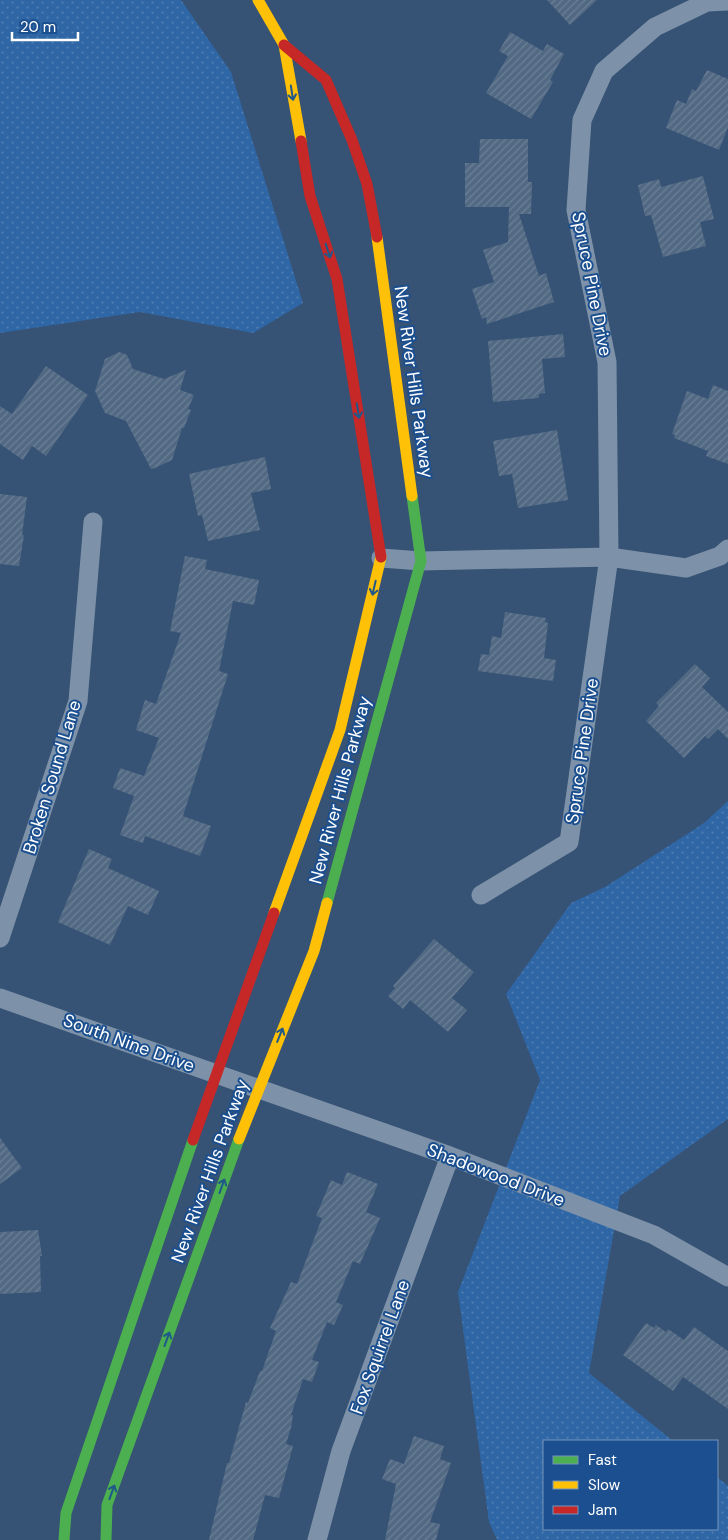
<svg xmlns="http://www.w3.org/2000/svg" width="728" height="1540" font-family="'DM Sans',sans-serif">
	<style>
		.grass { fill: url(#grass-dots) }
		.building { fill: url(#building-hatch) }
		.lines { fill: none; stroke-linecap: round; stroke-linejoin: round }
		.street { stroke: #7d92a8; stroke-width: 19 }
		.fast { stroke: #4caf50; stroke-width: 11 }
		.slow { stroke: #ffc107; stroke-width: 11 }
		.jam { stroke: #c62828; stroke-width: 11 }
		.oneway { stroke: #205989 }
		.labels { text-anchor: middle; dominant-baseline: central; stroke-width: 4; stroke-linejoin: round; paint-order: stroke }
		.street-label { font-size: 18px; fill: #fff; stroke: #1b4f8f }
	</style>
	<defs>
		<pattern id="grass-dots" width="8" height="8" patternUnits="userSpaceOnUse" patternTransform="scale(1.25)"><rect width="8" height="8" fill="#2f66a5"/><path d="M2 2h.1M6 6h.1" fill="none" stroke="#4e7db2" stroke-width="1.8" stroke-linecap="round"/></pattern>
		<pattern id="building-hatch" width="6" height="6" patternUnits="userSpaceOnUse" patternTransform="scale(1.25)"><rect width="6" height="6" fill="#526984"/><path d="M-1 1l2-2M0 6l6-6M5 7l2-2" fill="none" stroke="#6c8096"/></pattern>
	</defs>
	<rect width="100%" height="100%" fill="#365274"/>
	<path class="grass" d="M 0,0 L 181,0 L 231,72 L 303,303 L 253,333 L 140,312 L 0,333 Z
		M 728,801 L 728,1119 L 620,1196 L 589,1373 L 673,1441 L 544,1441 L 544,1529 L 717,1529 L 717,1477 L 728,1486 L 728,1540 L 497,1540 L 489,1522 L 458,1292 L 540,1080 L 506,994 L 571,903 L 605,887 L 704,823 Z"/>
	<path class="building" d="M 547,0 L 597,0 L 570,25 Z
		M 510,32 L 543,51 L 547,44 L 564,54 L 550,80 L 553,82 L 531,119 L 486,93 L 508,56 L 499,51 Z
		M 707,70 L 728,79 L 728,127 L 719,150 L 666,128 L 677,100 L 686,104 L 692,89 L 696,91 Z
		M 480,139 L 528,139 L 528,182 L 532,182 L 531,214 L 519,214 L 539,276 L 546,273 L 554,302 L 487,324 L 486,317 L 482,319 L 472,289 L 494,282 L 483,250 L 508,242 L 509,207 L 465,207 L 465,163 L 479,163 Z
		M 703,176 L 714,219 L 700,222 L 706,246 L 663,257 L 651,215 L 645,216 L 638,185 L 659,179 L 661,187 Z
		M 563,334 L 565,357 L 542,359 L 545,393 L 539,394 L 539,398 L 493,402 L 488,341 Z
		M 119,352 L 127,355 L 133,369 L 164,379 L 186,370 L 180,390 L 194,395 L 188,409 L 191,410 L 184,428 L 182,428 L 172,460 L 155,468 L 151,469 L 126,421 L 105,413 L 95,391 L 105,359 Z
		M 46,366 L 88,395 L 46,456 L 32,446 L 23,460 L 0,444 L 0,406 L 12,414 Z
		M 713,385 L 728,391 L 728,464 L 706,456 L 708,451 L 674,438 L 675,435 L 672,434 L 687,391 L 708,399 Z
		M 557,430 L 568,500 L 518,508 L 512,474 L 499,476 L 493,441 Z
		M 265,457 L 271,489 L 251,493 L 260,530 L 208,541 L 202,515 L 198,516 L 189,474 Z
		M 0,494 L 27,497 L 22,535 L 24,535 L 19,566 L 0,564 Z
		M 185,556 L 207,560 L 205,569 L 259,580 L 254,605 L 233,601 L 219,671 L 228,674 L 183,816 L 211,826 L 200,856 L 145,836 L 143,843 L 120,835 L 134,796 L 113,788 L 120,768 L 144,776 L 159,738 L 136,730 L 145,700 L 156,704 L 181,633 L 170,631 Z
		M 505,612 L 546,618 L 545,622 L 548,623 L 544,658 L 556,660 L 553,681 L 478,671 L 481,654 L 489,655 L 492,636 L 501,638 Z
		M 695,664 L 710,678 L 702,687 L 728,712 L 728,739 L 718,729 L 708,739 L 705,736 L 684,758 L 646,721 L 659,706 L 656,703 Z
		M 89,849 L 112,859 L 108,868 L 159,891 L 148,915 L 128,906 L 110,945 L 58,922 Z
		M 434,939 L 474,972 L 452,998 L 467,1010 L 448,1032 L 410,1000 L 403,1009 L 388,996 L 395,988 L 393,986 Z
		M 0,1138 L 22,1168 L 0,1184 Z
		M 347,1172 L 378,1184 L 366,1212 L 380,1218 L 360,1264 L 353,1261 L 336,1302 L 343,1305 L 334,1325 L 327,1322 L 312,1360 L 319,1362 L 312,1382 L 303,1379 L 291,1415 L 293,1415 L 291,1428 L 286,1444 L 293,1446 L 279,1498 L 265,1495 L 253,1540 L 209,1540 L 227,1463 L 229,1463 L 246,1402 L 248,1403 L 260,1371 L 262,1371 L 276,1331 L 270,1328 L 291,1282 L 297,1284 L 322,1218 L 316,1216 L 331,1180 L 342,1185 Z
		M 38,1230 L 42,1256 L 40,1256 L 41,1292 L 0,1294 L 0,1232 Z
		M 646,1323 L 654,1328 L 656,1325 L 666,1332 L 668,1329 L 684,1340 L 694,1327 L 728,1351 L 728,1409 L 683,1377 L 673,1391 L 623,1355 Z
		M 414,1436 L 444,1446 L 440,1459 L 451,1463 L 430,1522 L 440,1524 L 436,1540 L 385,1540 L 396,1484 L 382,1479 L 390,1459 L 404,1464 Z"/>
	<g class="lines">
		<path class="street" d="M 728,1 L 707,2 L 655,27 L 604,71 L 582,120 L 576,210 L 607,362 L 609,557 L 686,568 L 720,556 L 728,549
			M 381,558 L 421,561 L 609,557 L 569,842 L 481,895
			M 0,938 L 78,701 L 93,522
			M 0,998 L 450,1156 L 654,1235 L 728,1277
			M 317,1540 L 341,1451 L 450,1156"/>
		<path class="fast" d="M 327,903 L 421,561 L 412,496
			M 64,1540 L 66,1513 L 193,1140
			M 106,1540 L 107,1505 L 239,1139"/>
		<path class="slow" d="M 258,0 L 284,45 L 301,141
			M 377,237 L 412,496
			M 274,913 L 340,730 L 381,557
			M 239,1139 L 314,951 L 327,903"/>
		<path class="jam" d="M 284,45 L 326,80 L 352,140 L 367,184 L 377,237
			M 301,141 L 310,196 L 337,279 L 381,557
			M 193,1140 L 274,913"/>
	</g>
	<defs><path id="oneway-shaft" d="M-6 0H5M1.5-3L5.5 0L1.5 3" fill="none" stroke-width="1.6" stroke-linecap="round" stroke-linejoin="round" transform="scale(1.25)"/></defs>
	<g class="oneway">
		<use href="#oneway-shaft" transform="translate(292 93) rotate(81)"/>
		<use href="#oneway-shaft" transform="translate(328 251) rotate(72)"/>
		<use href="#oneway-shaft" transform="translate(358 411) rotate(81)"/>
		<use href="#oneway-shaft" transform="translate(374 588) rotate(103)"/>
		<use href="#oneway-shaft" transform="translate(280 1035) rotate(-68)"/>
		<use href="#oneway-shaft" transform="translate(222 1186) rotate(-70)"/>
		<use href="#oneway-shaft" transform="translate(167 1339) rotate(-70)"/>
		<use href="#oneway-shaft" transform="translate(112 1492) rotate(-70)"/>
	</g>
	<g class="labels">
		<g class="street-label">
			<text transform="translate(592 284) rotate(79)">Spruce Pine Drive</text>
			<text transform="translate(414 382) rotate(82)">New River Hills Parkway</text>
			<text transform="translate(582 751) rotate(-82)">Spruce Pine Drive</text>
			<text transform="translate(52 777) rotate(-73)">Broken Sound Lane</text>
			<text transform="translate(340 790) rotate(-75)">New River Hills Parkway</text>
			<text transform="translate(129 1043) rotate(20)">South Nine Drive</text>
			<text transform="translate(210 1171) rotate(-70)">New River Hills Parkway</text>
			<text transform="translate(496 1175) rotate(21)">Shadowood Drive</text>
			<text transform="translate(380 1347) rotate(-70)">Fox Squirrel Lane</text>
		</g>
	</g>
	<rect x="543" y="1440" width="175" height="90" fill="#1b4f8f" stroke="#7695bc"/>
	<rect x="553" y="1456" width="25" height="8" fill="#4caf50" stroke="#7695bc"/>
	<text x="588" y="1465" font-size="15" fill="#ffffff">Fast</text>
	<rect x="553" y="1481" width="25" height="8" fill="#ffc107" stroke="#7695bc"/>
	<text x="588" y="1490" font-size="15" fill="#ffffff">Slow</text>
	<rect x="553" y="1506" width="25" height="8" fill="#c62828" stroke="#7695bc"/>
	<text x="588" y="1515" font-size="15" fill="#ffffff">Jam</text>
	<path d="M12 32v8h66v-8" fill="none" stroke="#ffffff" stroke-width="2.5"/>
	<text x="20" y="32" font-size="15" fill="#ffffff" stroke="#1b4f8f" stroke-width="4" paint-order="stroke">20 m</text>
</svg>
